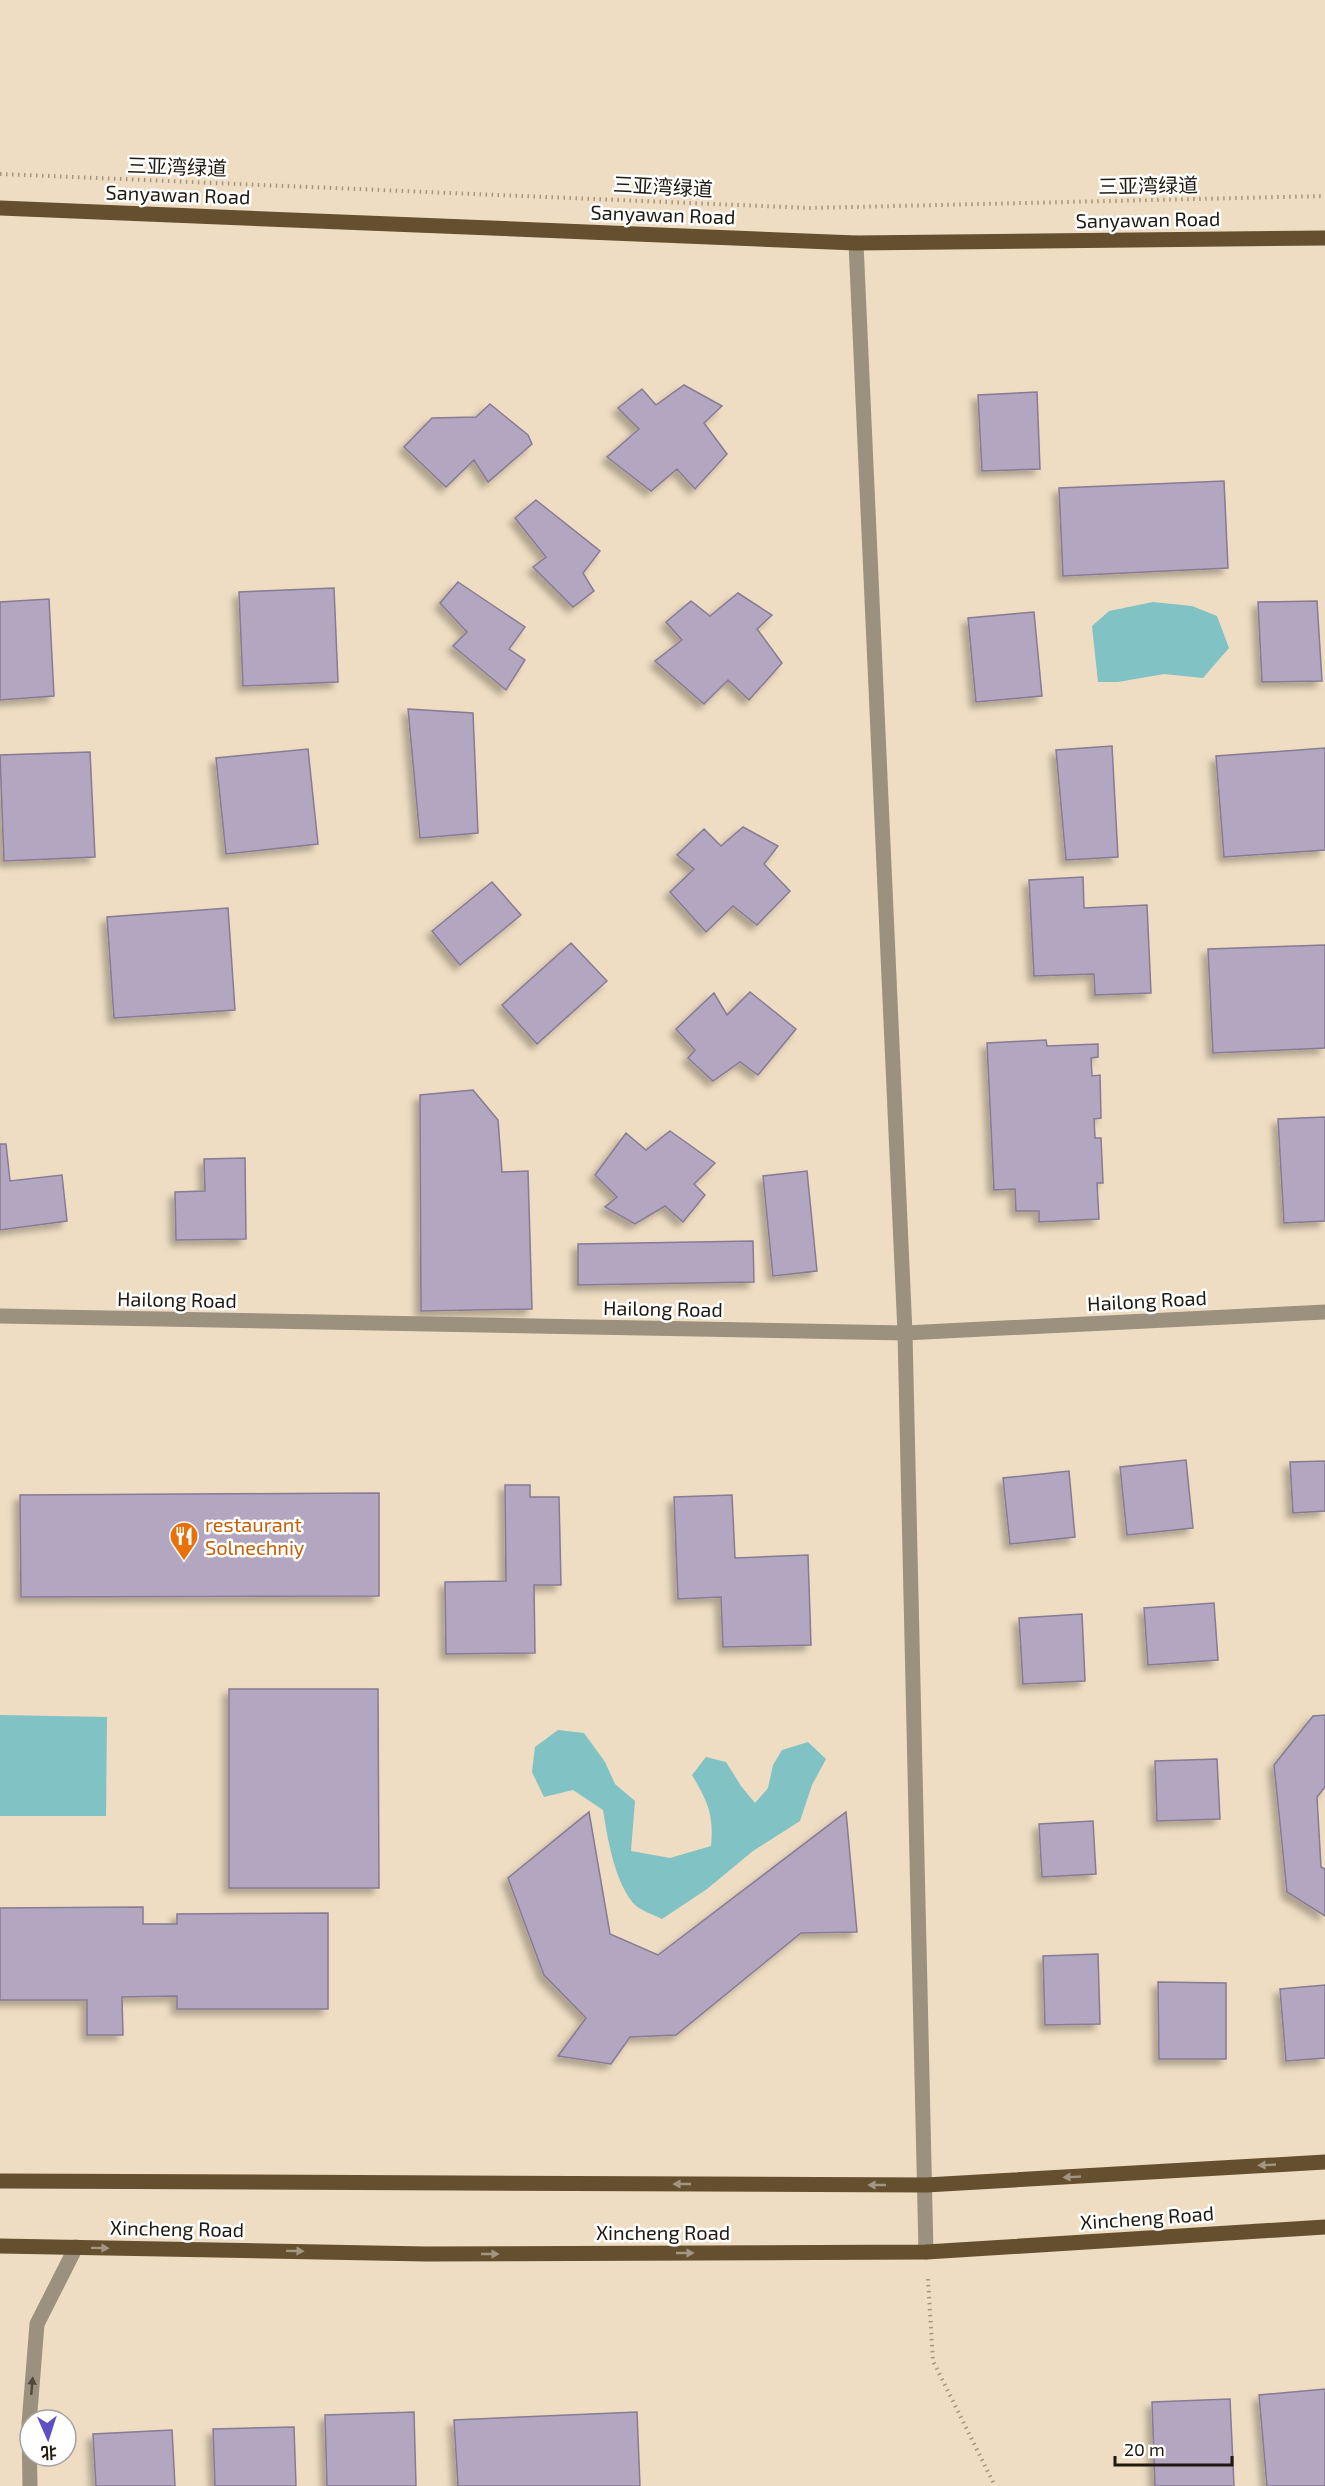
<svg xmlns="http://www.w3.org/2000/svg" width="1325" height="2486" font-family="'Exo 2','Noto Sans SC',sans-serif">
	<style>
		.water { fill: #81c2c5 }
		.building { fill: #b3a6c1; stroke: #877b94; stroke-width: 1.5; filter: url(#shadow) }
		.lines { fill: none; stroke-linecap: round; stroke-linejoin: round }
		.path { stroke: #a39682; stroke-width: 4; stroke-dasharray: 1.5 4.5; stroke-linecap: butt }
		.service { stroke: #9c907e; stroke-width: 15 }
		.minor { stroke: #9c907e; stroke-width: 15 }
		.primary { stroke: #644f2e; stroke-width: 15 }
		.oneway { fill: #a29582 }
		.oneway2 { fill: #51493c }
		.labels { text-anchor: middle; dominant-baseline: central; stroke-width: 5; stroke-linejoin: round; paint-order: stroke }
		.street-label { font-size: 20px; fill: #1f1910; stroke: #fff }
		.food-label { font-size: 20px; fill: #c56008; stroke: #fff; text-anchor: start }
	</style>
	<defs>
		<filter id="shadow"><feDropShadow dx="-5.5" dy="5.5" stdDeviation="3" flood-color="#0004"/></filter>
	</defs>
	<rect width="100%" height="100%" fill="#eeddc2"/>
	<path class="water" d="M 1153,602 L 1192,606 L 1217,616 L 1229,648 L 1203,678 L 1164,674 L 1118,682 L 1098,682 L 1092,626 L 1109,611 Z
		M 0,1715 L 107,1717 L 106,1816 L 0,1816 Z
		M 558,1730 L 584,1733 L 605,1762 L 615,1784 L 635,1801 L 631,1851 L 670,1858 L 711,1846 C 714,1815 708,1802 692,1775 L 706,1757 L 726,1762 L 741,1786 L 755,1803 L 768,1788 L 773,1765 L 782,1750 L 808,1742 L 826,1759 L 812,1785 L 800,1821 L 753,1851 L 707,1889 L 662,1919 C 654,1915 639,1910 633,1903 C 614,1879 608,1840 603,1810 L 573,1790 L 544,1797 L 532,1772 L 535,1747 Z"/>
	<path class="building" d="M 684,385 L 722,406 L 704,423 L 727,454 L 695,489 L 677,469 L 651,491 L 607,457 L 639,429 L 618,408 L 642,389 L 656,405 Z
		M 1037,392 L 1040,469 L 982,471 L 978,395 Z
		M 490,404 L 528,435 L 532,444 L 488,482 L 474,460 L 446,487 L 404,447 L 432,418 L 476,417 Z
		M 1224,481 L 1228,568 L 1063,576 L 1059,488 Z
		M 536,500 L 600,551 L 583,573 L 594,591 L 573,607 L 533,567 L 546,557 L 515,518 Z
		M 458,582 L 525,627 L 509,649 L 525,660 L 506,690 L 453,646 L 467,632 L 440,603 Z
		M 334,588 L 338,682 L 243,686 L 239,592 Z
		M 738,593 L 772,615 L 757,629 L 782,663 L 749,700 L 728,680 L 704,704 L 655,661 L 682,640 L 666,622 L 691,601 L 710,616 Z
		M 49,599 L 54,696 L 0,700 L 0,602 Z
		M 1317,601 L 1322,681 L 1262,682 L 1258,602 Z
		M 1034,612 L 1042,696 L 976,702 L 968,618 Z
		M 408,709 L 473,713 L 478,833 L 420,838 Z
		M 1112,746 L 1118,857 L 1066,860 L 1056,750 Z
		M 1325,748 L 1325,850 L 1224,857 L 1216,756 Z
		M 308,749 L 318,844 L 226,854 L 216,758 Z
		M 90,752 L 95,857 L 4,861 L 0,755 Z
		M 743,827 L 778,846 L 764,864 L 790,891 L 757,925 L 733,906 L 706,932 L 670,892 L 694,869 L 677,855 L 704,829 L 721,846 Z
		M 1083,877 L 1084,908 L 1147,905 L 1151,993 L 1095,995 L 1094,974 L 1034,976 L 1029,880 Z
		M 492,882 L 521,915 L 460,965 L 432,931 Z
		M 228,908 L 235,1010 L 114,1018 L 107,917 Z
		M 571,943 L 607,981 L 537,1044 L 502,1005 Z
		M 1325,945 L 1325,1048 L 1213,1053 L 1208,949 Z
		M 750,992 L 796,1029 L 758,1075 L 740,1062 L 713,1081 L 688,1058 L 695,1050 L 676,1029 L 714,993 L 727,1015 Z
		M 1046,1040 L 1047,1046 L 1098,1044 L 1098,1057 L 1091,1058 L 1092,1076 L 1100,1075 L 1101,1118 L 1094,1119 L 1095,1138 L 1101,1138 L 1103,1183 L 1097,1183 L 1099,1219 L 1039,1222 L 1039,1211 L 1016,1211 L 1015,1189 L 994,1190 L 987,1043 Z
		M 473,1090 L 498,1120 L 502,1172 L 528,1171 L 532,1309 L 421,1311 L 420,1095 Z
		M 1325,1117 L 1325,1221 L 1284,1223 L 1278,1119 Z
		M 670,1131 L 715,1163 L 694,1184 L 705,1195 L 683,1222 L 665,1206 L 635,1224 L 605,1207 L 617,1197 L 595,1175 L 626,1133 L 646,1150 Z
		M 0,1144 L 6,1144 L 10,1181 L 62,1175 L 67,1221 L 0,1230 Z
		M 245,1158 L 246,1239 L 176,1240 L 175,1192 L 205,1191 L 204,1159 Z
		M 807,1171 L 817,1271 L 773,1276 L 763,1176 Z
		M 753,1241 L 754,1282 L 578,1285 L 578,1244 Z
		M 1186,1460 L 1193,1528 L 1127,1535 L 1120,1467 Z
		M 1325,1461 L 1325,1511 L 1293,1513 L 1290,1462 Z
		M 1069,1471 L 1075,1537 L 1010,1544 L 1003,1478 Z
		M 505,1485 L 530,1485 L 530,1497 L 559,1497 L 561,1585 L 534,1585 L 535,1653 L 446,1654 L 445,1582 L 506,1581 Z
		M 379,1493 L 379,1596 L 21,1597 L 20,1495 Z
		M 732,1495 L 735,1558 L 808,1555 L 811,1645 L 723,1647 L 721,1597 L 678,1599 L 674,1497 Z
		M 1214,1603 L 1218,1660 L 1148,1665 L 1144,1608 Z
		M 1082,1614 L 1085,1681 L 1023,1684 L 1019,1618 Z
		M 229,1689 L 378,1689 L 379,1888 L 229,1888 Z
		M 1325,1715 L 1325,1787 L 1317,1797 L 1321,1867 L 1325,1869 L 1325,1916 L 1287,1892 L 1274,1765 L 1313,1716 Z
		M 1217,1759 L 1220,1819 L 1157,1821 L 1155,1761 Z
		M 589,1812 L 610,1934 L 658,1955 L 846,1812 L 857,1932 L 801,1933 L 676,2035 L 630,2037 L 611,2064 L 558,2056 L 586,2018 L 544,1975 L 508,1878 Z
		M 1093,1821 L 1096,1874 L 1042,1877 L 1039,1824 Z
		M 143,1907 L 143,1924 L 177,1924 L 177,1914 L 328,1913 L 328,2009 L 177,2009 L 177,1996 L 122,1997 L 123,2035 L 87,2035 L 87,2000 L 0,2000 L 0,1908 Z
		M 1098,1954 L 1100,2024 L 1045,2025 L 1043,1956 Z
		M 1158,1982 L 1226,1983 L 1226,2059 L 1159,2059 Z
		M 1325,1985 L 1325,2058 L 1286,2061 L 1280,1989 Z
		M 1325,2389 L 1325,2486 L 1267,2486 L 1259,2395 Z
		M 1230,2399 L 1234,2486 L 1155,2486 L 1152,2402 Z
		M 414,2412 L 416,2486 L 327,2486 L 325,2415 Z
		M 637,2412 L 640,2486 L 458,2486 L 454,2420 Z
		M 294,2427 L 296,2486 L 215,2486 L 213,2429 Z
		M 172,2430 L 175,2486 L 96,2486 L 93,2434 Z"/>
	<g class="lines">
		<path class="path" d="M 0,174 L 809,208 L 1325,196
			M 928,2279 L 933,2361 L 995,2486"/>
		<path class="service" d="M 30,2486 L 29,2424 L 37,2324 L 76,2247"/>
		<path class="minor" d="M 856,243 L 905,1333 L 926,2252
			M 0,1316 L 905,1333 L 1325,1312"/>
		<path class="primary" d="M 0,208 L 856,243 L 1325,238
			M 0,2181 L 926,2185 L 1325,2162
			M 0,2246 L 426,2254 L 926,2252 L 1325,2227"/>
	</g>
	<defs><path id="oneway-solid" d="M-6-.8H1V-3.2L6.5 0L1 3.2V.8H-6Z" transform="scale(1.5)"/></defs>
	<g class="oneway">
		<use href="#oneway-solid" transform="translate(1267 2165) rotate(177)"/>
		<use href="#oneway-solid" transform="translate(1072 2177) rotate(177)"/>
		<use href="#oneway-solid" transform="translate(682 2184) rotate(-180)"/>
		<use href="#oneway-solid" transform="translate(877 2185) rotate(-180)"/>
		<use href="#oneway-solid" transform="translate(100 2248) rotate(1)"/>
		<use href="#oneway-solid" transform="translate(295 2251) rotate(1)"/>
		<use href="#oneway-solid" transform="translate(685 2253)"/>
		<use href="#oneway-solid" transform="translate(490 2254)"/>
	</g>
	<use class="oneway2" href="#oneway-solid" transform="translate(32 2386) rotate(-85)"/>
	<defs>
		<g id="restaurant-pin" transform="scale(1.5)"><path d="M0 17L-7.5 6A9.5 9.5 0 1 1 7.5 6Z" fill="#e8710a" stroke="#fff"/><path d="M-5-6h1v4h1v-4h1v4h1v-4h1v5L-1.5 .5V6h-2V.5L-5-1ZM5-6V6H3V1.5H1.5Q1.5-4 5-6Z" fill="#fff"/></g>
	</defs>
	<g fill-rule="evenodd">
		<use href="#restaurant-pin" x="184" y="1536"/>
	</g>
	<g class="labels">
		<g class="street-label">
			<text transform="translate(177 166) rotate(2)">三亚湾绿道</text>
			<text transform="translate(1148 185) rotate(-1)">三亚湾绿道</text>
			<text transform="translate(663 186) rotate(3)">三亚湾绿道</text>
			<text transform="translate(178 194) rotate(2)">Sanyawan Road</text>
			<text transform="translate(663 214) rotate(2)">Sanyawan Road</text>
			<text transform="translate(1148 219) rotate(-1)">Sanyawan Road</text>
			<text transform="translate(177 1299) rotate(1)">Hailong Road</text>
			<text transform="translate(1147 1300) rotate(-3)">Hailong Road</text>
			<text transform="translate(663 1308) rotate(1)">Hailong Road</text>
			<text transform="translate(1147 2217) rotate(-4)">Xincheng Road</text>
			<text transform="translate(177 2228) rotate(1)">Xincheng Road</text>
			<text x="663" y="2232">Xincheng Road</text>
		</g>
		<g class="food-label">
			<text x="205" y="1524">restaurant<tspan x="205" dy="23">Solnechniy</tspan></text>
		</g>
	</g>
	<g transform="translate(48 2438) rotate(177)"><circle r="28" fill="#ffffff" stroke="#a5a39f" stroke-width="1.5"/>
	<path d="M0-4.5L10 22L0 15L-10 22Z" fill="#5f4fc7"/>
	<text y="-9" font-size="16" font-weight="bold" text-anchor="middle" fill="#1f1910">北</text>
	</g>
	<path d="M1115 2456v9h117v-9" fill="none" stroke="#1f1910" stroke-width="3"/>
	<text x="1124" y="2456" font-size="18" fill="#1f1910" stroke="#ffffff" stroke-width="4.5" paint-order="stroke">20 m</text>
</svg>
